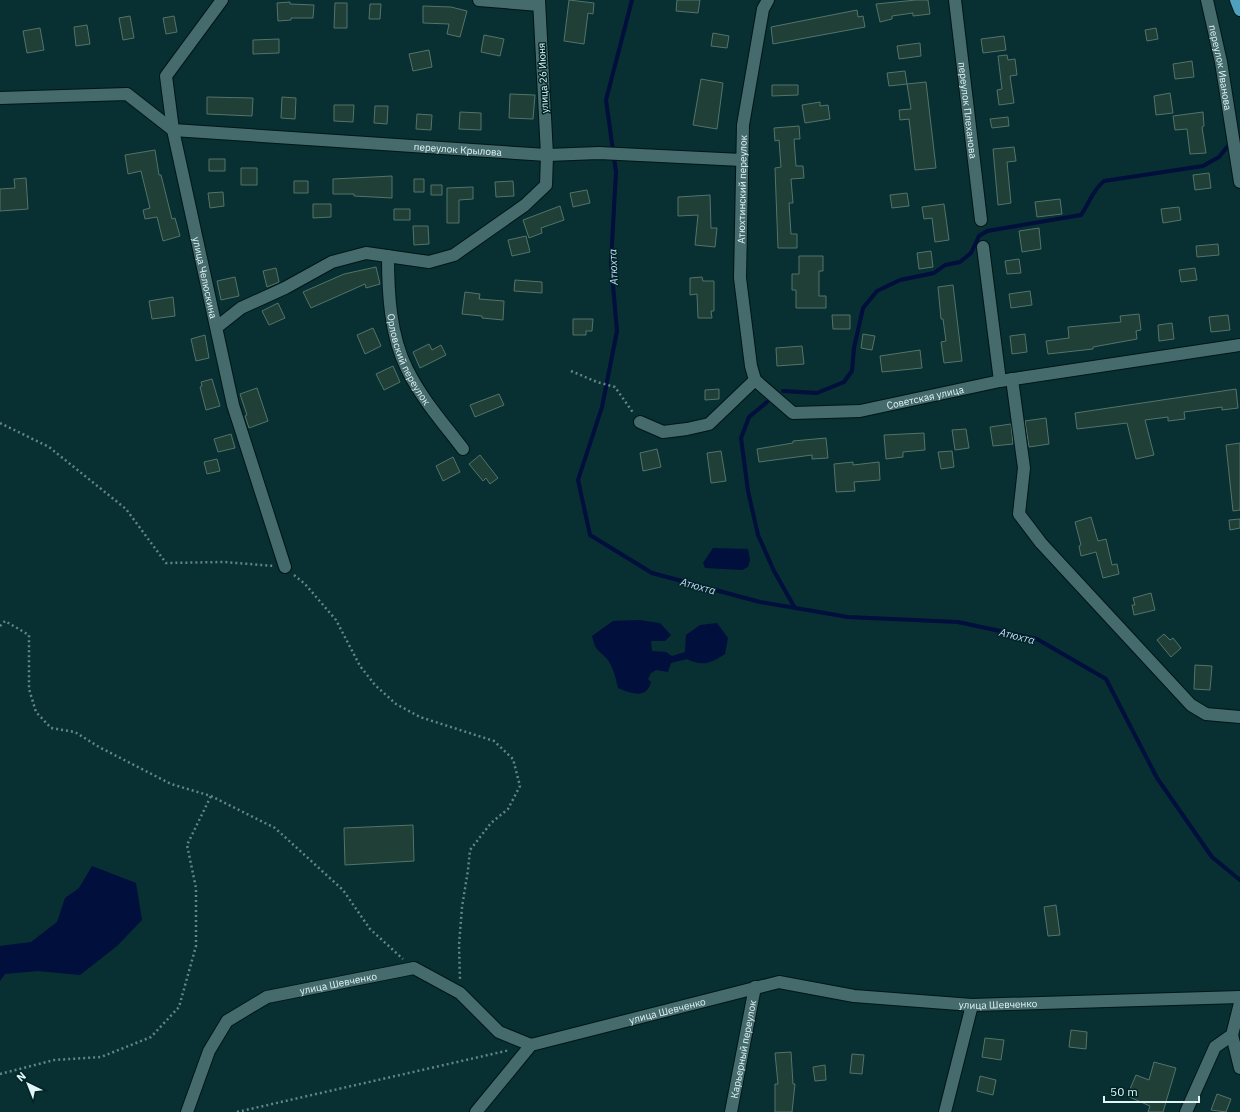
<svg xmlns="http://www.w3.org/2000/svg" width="1240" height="1112" font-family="'IBM Plex Sans',sans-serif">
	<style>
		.water { fill: #000f3c }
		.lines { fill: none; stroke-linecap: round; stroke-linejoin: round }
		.stream { stroke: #000f3c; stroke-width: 4 }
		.building { fill: #203f36; stroke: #53746a }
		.minor-casing { stroke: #001617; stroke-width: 14 }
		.major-casing { stroke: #001617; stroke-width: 14 }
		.path { stroke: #658485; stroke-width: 2.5; stroke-dasharray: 2 3; stroke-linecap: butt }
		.minor { stroke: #466b6d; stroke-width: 12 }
		.major { stroke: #4fa0bd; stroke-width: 12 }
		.labels { text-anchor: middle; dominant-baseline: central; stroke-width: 3; stroke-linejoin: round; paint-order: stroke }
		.street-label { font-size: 10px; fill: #e1f5f6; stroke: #002527 }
		.water-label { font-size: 11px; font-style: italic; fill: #c3d7f7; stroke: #002527 }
	</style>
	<rect width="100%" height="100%" fill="#082f31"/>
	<path class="water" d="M 713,548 L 748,549 L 750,560 L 748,567 L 742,570 L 705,568 L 703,563 Z
		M 639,620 L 660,623 L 671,635 L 665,641 L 651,641 L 652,651 L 666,652 L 672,656 L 685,652 L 686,635 L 700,625 L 717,623 L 728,638 L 725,654 C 711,663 703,667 687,659 L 671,663 L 668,672 L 656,670 L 651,673 L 648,679 L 651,682 C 647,700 630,693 618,688 C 616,679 613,666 607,659 C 597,648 596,652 592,636 L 613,621 Z
		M 92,866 L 136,883 L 142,920 L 117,946 L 80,975 L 38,971 L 5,974 L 0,981 L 0,946 L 31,942 L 57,922 L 65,898 L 79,888 Z"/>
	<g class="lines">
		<path class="stream" d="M 632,0 L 606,100 L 616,172 L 611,262 L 617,331 L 602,407 L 578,480 L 590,535 L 652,573 L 760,602 L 848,617 L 958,622 L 1037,639 L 1106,679 L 1157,778 L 1212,857 L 1240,880
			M 783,391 L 817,393 L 844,382 L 852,371 L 854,348 L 863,308 L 877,291 L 900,280 L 934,273 L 945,265 L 960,262 L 971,253 L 979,236 L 987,231 L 1081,215 C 1090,202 1092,191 1104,181 L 1203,166 L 1219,157 L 1228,146
			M 767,402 L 749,417 L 741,438 L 748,491 L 758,535 L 774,571 L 795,608"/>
	</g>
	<path class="building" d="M 569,0 L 594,3 L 593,14 L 588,13 L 584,44 L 564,41 Z
		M 677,0 L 700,0 L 698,13 L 676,11 Z
		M 916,0 L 928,0 L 930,14 L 913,16 L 913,13 L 892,16 L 892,19 L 880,22 L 876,4 Z
		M 290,2 L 290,4 L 314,5 L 313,18 L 291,18 L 291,20 L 278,21 L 277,3 Z
		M 335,3 L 347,3 L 347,28 L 334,28 Z
		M 370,4 L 381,4 L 380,19 L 369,19 Z
		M 423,6 L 451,7 L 467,11 L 460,37 L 447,34 L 449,24 L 423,23 Z
		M 857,10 L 858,17 L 863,16 L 865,27 L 773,44 L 771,27 Z
		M 130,16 L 134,38 L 123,40 L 119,18 Z
		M 174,16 L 177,32 L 166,34 L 163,18 Z
		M 87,25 L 90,44 L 76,46 L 74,27 Z
		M 40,28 L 44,50 L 27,53 L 23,31 Z
		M 1156,28 L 1158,39 L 1147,41 L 1145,30 Z
		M 713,33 L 729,36 L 727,48 L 711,46 Z
		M 484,35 L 504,39 L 500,56 L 481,52 Z
		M 1004,36 L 1006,50 L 983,53 L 981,39 Z
		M 279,39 L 279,53 L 253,54 L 253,40 Z
		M 920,43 L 921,56 L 899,59 L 897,46 Z
		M 429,50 L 432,67 L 413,71 L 409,54 Z
		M 1007,55 L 1008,60 L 1015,59 L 1017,75 L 1010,76 L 1014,103 L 999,105 L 997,90 L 1002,89 L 998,56 Z
		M 1192,61 L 1194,77 L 1175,79 L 1173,64 Z
		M 905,71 L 907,84 L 889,86 L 887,73 Z
		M 701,79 L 723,83 L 717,129 L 693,125 Z
		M 926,82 L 936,168 L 915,170 L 909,119 L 900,120 L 899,110 L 911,109 L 907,84 Z
		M 772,85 L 798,85 L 798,95 L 772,96 Z
		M 1170,93 L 1173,113 L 1156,115 L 1154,96 Z
		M 510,94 L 535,95 L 533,119 L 509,118 Z
		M 207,97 L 253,98 L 252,116 L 207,114 Z
		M 282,97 L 296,98 L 295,119 L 281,118 Z
		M 820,102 L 820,106 L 828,105 L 830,119 L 805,123 L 802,105 Z
		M 334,105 L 354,105 L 353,122 L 334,121 Z
		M 375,106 L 388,106 L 387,124 L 374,123 Z
		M 460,112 L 481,113 L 481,130 L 459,129 Z
		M 1203,112 L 1204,126 L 1202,127 L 1206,153 L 1190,154 L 1187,129 L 1175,130 L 1173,116 Z
		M 417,114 L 432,115 L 431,130 L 416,129 Z
		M 1008,117 L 1009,126 L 992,128 L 990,119 Z
		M 799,126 L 800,139 L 794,139 L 796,166 L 803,166 L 804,178 L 791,179 L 793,203 L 789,203 L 791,234 L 797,234 L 797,248 L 778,248 L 775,168 L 781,167 L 779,140 L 775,141 L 774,128 Z
		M 1014,147 L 1016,161 L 1007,162 L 1011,203 L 998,205 L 993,149 Z
		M 155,150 L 159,175 L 161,175 L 172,219 L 175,218 L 180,236 L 163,241 L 157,217 L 145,219 L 143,210 L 150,208 L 141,171 L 128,174 L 125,155 Z
		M 209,159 L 225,159 L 225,171 L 209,171 Z
		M 241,168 L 257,168 L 257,185 L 241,185 Z
		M 1209,173 L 1211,188 L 1195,190 L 1193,175 Z
		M 392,176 L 392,198 L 354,196 L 354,194 L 333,194 L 333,179 Z
		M 26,178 L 28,209 L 0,211 L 0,189 L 15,188 L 14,179 Z
		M 414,179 L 424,179 L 424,192 L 414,192 Z
		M 294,181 L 308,181 L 308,193 L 294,193 Z
		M 513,181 L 514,196 L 496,197 L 495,182 Z
		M 431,185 L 442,185 L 442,195 L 431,195 Z
		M 473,187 L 473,199 L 459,200 L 459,223 L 447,223 L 447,188 Z
		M 587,190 L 590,203 L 573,207 L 570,193 Z
		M 223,192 L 224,206 L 210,208 L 208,193 Z
		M 907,193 L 909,206 L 892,208 L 890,195 Z
		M 710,195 L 711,228 L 717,228 L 715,247 L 695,245 L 698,215 L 678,216 L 678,197 Z
		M 1060,199 L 1062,214 L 1037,217 L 1035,202 Z
		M 313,204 L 331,204 L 331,217 L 313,218 Z
		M 944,204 L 949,240 L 935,242 L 932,218 L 924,219 L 922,207 Z
		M 560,206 L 564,220 L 541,228 L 542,233 L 529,238 L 523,220 Z
		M 1179,207 L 1181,220 L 1163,223 L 1161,209 Z
		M 394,209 L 410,209 L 410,220 L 394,220 Z
		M 413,226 L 428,226 L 429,244 L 414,245 Z
		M 1039,228 L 1041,249 L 1022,252 L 1019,231 Z
		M 526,236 L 530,252 L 512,256 L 508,240 Z
		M 1218,244 L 1219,255 L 1197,257 L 1196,246 Z
		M 931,251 L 933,267 L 919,269 L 917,253 Z
		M 799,256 L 823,256 L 823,271 L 819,271 L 819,296 L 826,296 L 826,308 L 796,308 L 796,290 L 792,290 L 792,274 L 799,274 Z
		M 1019,259 L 1021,273 L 1007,274 L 1005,261 Z
		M 376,267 L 380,284 L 366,288 L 365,284 L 311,308 L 303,292 L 344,274 Z
		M 276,268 L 279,282 L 267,287 L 263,271 Z
		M 1195,268 L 1197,280 L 1181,282 L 1179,270 Z
		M 235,277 L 239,296 L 221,300 L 217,281 Z
		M 702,277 L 703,281 L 714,281 L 714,311 L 711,311 L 712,318 L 698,318 L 697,294 L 690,295 L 690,278 Z
		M 515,280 L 542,282 L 542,293 L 514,291 Z
		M 953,285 L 962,361 L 944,363 L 941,342 L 946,341 L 943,319 L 941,319 L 938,287 Z
		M 1030,291 L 1032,305 L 1011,308 L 1009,294 Z
		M 465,292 L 480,294 L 479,299 L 504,301 L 503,320 L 482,318 L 482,316 L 462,314 Z
		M 173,297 L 175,316 L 152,319 L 149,301 Z
		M 278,303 L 285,318 L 269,325 L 262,311 Z
		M 1139,314 L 1141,330 L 1136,331 L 1137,339 L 1093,347 L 1093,349 L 1048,354 L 1046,341 L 1069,338 L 1068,327 L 1121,322 L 1120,316 Z
		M 832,315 L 850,315 L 850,329 L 833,329 Z
		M 1228,315 L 1230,330 L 1211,332 L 1209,317 Z
		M 573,319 L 593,319 L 592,331 L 586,331 L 586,335 L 573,335 Z
		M 1172,323 L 1174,339 L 1159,341 L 1158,325 Z
		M 373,328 L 381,346 L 365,354 L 357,335 Z
		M 863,334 L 875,336 L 872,350 L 861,348 Z
		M 1025,334 L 1027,352 L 1012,354 L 1010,336 Z
		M 205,335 L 209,358 L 196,361 L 191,339 Z
		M 429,344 L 432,350 L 441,345 L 446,355 L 420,368 L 413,352 Z
		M 802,346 L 804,364 L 777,366 L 776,348 Z
		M 920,350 L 922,368 L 882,372 L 880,356 Z
		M 393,366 L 400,382 L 384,390 L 376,374 Z
		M 212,379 L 220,406 L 206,410 L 200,387 L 202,386 L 201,382 Z
		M 257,388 L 268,421 L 249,428 L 245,416 L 247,415 L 240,394 Z
		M 719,389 L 719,399 L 705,400 L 705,390 Z
		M 1236,389 L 1238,408 L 1222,410 L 1222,407 L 1184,412 L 1185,419 L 1168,421 L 1168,417 L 1145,420 L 1154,455 L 1136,459 L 1127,423 L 1077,429 L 1075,413 Z
		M 499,394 L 504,405 L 475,417 L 470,405 Z
		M 1046,418 L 1049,444 L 1029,447 L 1025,421 Z
		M 1011,424 L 1013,444 L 993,446 L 990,427 Z
		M 966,429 L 969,448 L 955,450 L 952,430 Z
		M 924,433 L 925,450 L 903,452 L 903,457 L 886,459 L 884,435 Z
		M 231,434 L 235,448 L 218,452 L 214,439 Z
		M 826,438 L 828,458 L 812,459 L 812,455 L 759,462 L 757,449 L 793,443 L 793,441 Z
		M 1240,443 L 1240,510 L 1233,511 L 1226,445 Z
		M 657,449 L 661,467 L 643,471 L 640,453 Z
		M 721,451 L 726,481 L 711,483 L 707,453 Z
		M 952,451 L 954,467 L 941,469 L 938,452 Z
		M 480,455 L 498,478 L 490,484 L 486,478 L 483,481 L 469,464 Z
		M 453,457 L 460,472 L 443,481 L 436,466 Z
		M 217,459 L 220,471 L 207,474 L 204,462 Z
		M 853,462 L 853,465 L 879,462 L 880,480 L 854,482 L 855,491 L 836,492 L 834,464 Z
		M 1091,517 L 1098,541 L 1106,539 L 1112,565 L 1117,564 L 1119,574 L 1103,578 L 1096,552 L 1081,556 L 1079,546 L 1081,545 L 1075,522 Z
		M 1240,519 L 1240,528 L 1230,530 L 1229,520 Z
		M 1151,593 L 1155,610 L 1134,615 L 1132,605 L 1135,605 L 1133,598 Z
		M 1164,634 L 1170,640 L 1173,638 L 1181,648 L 1171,657 L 1157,640 Z
		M 1195,665 L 1212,666 L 1210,690 L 1194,689 Z
		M 413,825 L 414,861 L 345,865 L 344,828 Z
		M 1056,905 L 1060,935 L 1048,936 L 1044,907 Z
		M 1071,1030 L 1087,1032 L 1086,1049 L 1069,1047 Z
		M 985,1038 L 1004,1040 L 1001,1060 L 982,1057 Z
		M 791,1052 L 793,1084 L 795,1084 L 792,1112 L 775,1112 L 775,1084 L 778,1084 L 775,1053 Z
		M 852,1054 L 864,1055 L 862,1074 L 850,1073 Z
		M 1154,1062 L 1176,1068 L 1163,1112 L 1148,1112 L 1150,1106 L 1127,1096 L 1136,1075 L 1149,1080 Z
		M 825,1065 L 826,1080 L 815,1081 L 813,1067 Z
		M 980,1076 L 996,1080 L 993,1095 L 977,1091 Z
		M 1217,1094 L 1231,1099 L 1226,1112 L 1211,1110 Z"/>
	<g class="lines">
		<g class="minor-casing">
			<g id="minor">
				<path id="s1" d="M 222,0 L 166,76 L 173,130 L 233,405 L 285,567"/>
				<path d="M 479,0 L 539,5"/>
				<path id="s2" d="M 955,0 L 981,220"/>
				<path id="s3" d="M 1207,0 L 1221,62 L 1240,182"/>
				<path id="s4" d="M 0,98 L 127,94 L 173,130 L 547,155 L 599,153 L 742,160"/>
				<path d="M 983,247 L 1000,381"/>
				<path id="s5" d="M 388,256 C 388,293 390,335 407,369 C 421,398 444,424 463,449"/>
				<path d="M 217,327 L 241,308 L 285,288 L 332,262 L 366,253 L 429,262 L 454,255 L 525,205 L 546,185 L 547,155 L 539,0"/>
				<path d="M 1012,379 L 1024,468 L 1019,514 L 1041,543 L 1191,705 L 1206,714 L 1240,717"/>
				<path id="s6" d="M 755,380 L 793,413 L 860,411 L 1000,381 L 1240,345"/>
				<path id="s7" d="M 755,380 L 751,366 L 740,278 L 743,125 L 763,9 L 768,0"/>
				<path d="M 640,422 L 663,432 L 687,429 L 709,424 L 755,380"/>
				<path d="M 1232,1035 L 1240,1068"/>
				<path id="s8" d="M 187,1112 L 209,1051 L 227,1021 L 267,997 L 414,968 L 460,993 L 499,1032 L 531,1045 L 779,982 L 854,996 L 972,1005 L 1240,997"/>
				<path d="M 476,1112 L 531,1045"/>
				<path id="s9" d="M 731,1112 L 755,987"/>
				<path d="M 945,1112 L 972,1005"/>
				<path d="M 1186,1112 L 1215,1047 L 1232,1035 L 1240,1003"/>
			</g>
		</g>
		<g class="major-casing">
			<path id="major" d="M 1236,0 L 1240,10"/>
		</g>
		<path class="path" d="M 571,371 L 597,382 L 615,387 L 634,414
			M 0,423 L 49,447 L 126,509 L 166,563 L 224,562 L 274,566
			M 294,575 L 305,584 L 336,620 L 360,666 L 375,685 L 396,704 L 420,717 L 494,741 L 513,759 L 520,786 L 508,809 L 491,823 L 470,850 L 468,870 L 462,907 L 459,945 L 460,980
			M 0,626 L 5,621 L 29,635 L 29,689 L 36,712 L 51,728 L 75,732 L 99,747 L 171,784 L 211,796 L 275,828 L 343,890 L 370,929 L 403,959
			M 0,1074 L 54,1060 L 101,1057 L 151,1037 L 179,1007 L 196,946 L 196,888 L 187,845 L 211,796
			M 237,1112 L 510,1050"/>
		<use href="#minor" class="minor"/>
		<use href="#major" class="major"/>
	</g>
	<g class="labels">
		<g class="street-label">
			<text stroke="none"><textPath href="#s3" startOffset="69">переулок Иванова</textPath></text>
			<text transform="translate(543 78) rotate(-93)">улица 26 Июня</text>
			<text stroke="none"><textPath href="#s2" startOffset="111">переулок Плеханова</textPath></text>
			<text stroke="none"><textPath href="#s4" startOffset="471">переулок Крылова</textPath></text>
			<text stroke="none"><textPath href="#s7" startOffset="192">Атюхтинский переулок</textPath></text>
			<text stroke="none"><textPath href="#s1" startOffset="300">улица Челюскина</textPath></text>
			<text stroke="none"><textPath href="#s5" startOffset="107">Орловский переулок</textPath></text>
			<text stroke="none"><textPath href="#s6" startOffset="184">Советская улица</textPath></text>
			<text stroke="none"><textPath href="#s8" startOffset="219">улица Шевченко</textPath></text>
			<text stroke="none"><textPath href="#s8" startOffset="915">улица Шевченко</textPath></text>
			<text stroke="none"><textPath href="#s8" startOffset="579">улица Шевченко</textPath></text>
			<text stroke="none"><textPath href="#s9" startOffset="64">Карьерный переулок</textPath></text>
		</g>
		<g class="water-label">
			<text transform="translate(613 267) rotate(-92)">Атюхта</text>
			<text transform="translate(698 586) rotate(15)">Атюхта</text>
			<text transform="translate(1017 636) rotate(14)">Атюхта</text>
		</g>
	</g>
	<g transform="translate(28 1084) rotate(317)" stroke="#002527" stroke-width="3" paint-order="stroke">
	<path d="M0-3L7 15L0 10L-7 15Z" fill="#e1f5f6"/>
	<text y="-6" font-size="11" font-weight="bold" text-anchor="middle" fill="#e1f5f6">N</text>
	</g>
	<path d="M1104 1096v6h95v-6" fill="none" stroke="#e1f5f6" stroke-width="2"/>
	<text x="1110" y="1096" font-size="12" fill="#e1f5f6" stroke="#002527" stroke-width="3" paint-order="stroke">50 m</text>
</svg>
